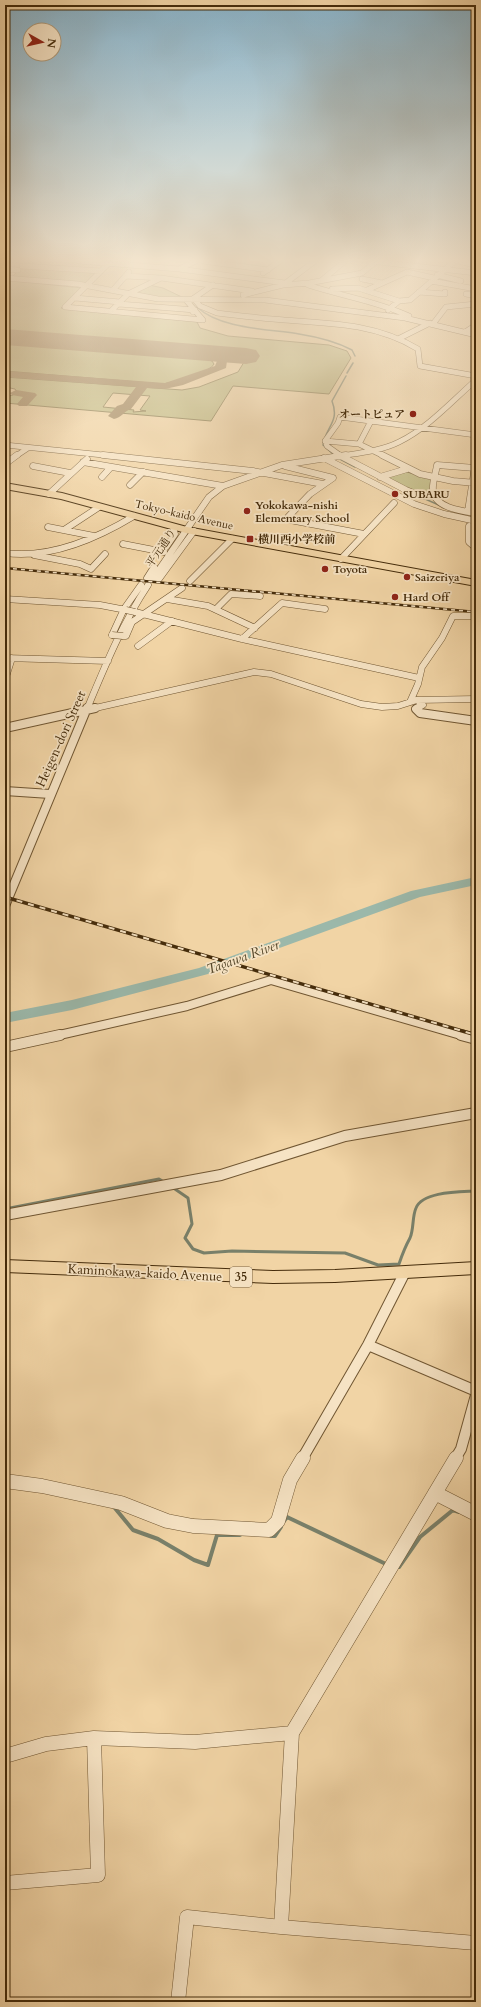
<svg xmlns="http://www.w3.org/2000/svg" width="481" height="2007" font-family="Cardo,'Noto Serif JP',serif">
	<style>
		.green { fill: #c0bb82; stroke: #827446; fill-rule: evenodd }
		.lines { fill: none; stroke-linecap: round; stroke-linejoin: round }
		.stream-far2 { stroke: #79806a; stroke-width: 1.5 }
		.stream-far1 { stroke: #79806a; stroke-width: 3 }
		.stream { stroke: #79806a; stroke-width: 4 }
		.river { fill: #9bb8aa; fill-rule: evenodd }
		.taxiway { fill: #9b8058; fill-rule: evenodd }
		.runway { fill: #9b8058; fill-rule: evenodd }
		.minor-far4-casing { stroke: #705632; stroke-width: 6 }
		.minor-far3-casing { stroke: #705632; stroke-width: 7 }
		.minor-far2-casing { stroke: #705632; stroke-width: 10 }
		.minor-far1-casing { stroke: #705632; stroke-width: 12 }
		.minor-casing { stroke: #705632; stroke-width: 15 }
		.major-casing { stroke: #452c0b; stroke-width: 2 }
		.highway-casing { stroke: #452c0b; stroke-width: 2 }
		.minor-far4 { stroke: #f6e3c4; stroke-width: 5 }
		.minor-far3 { stroke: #f6e3c4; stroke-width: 6 }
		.minor-far2 { stroke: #f6e3c4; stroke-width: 8 }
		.minor-far1 { stroke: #f6e3c4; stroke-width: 10 }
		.minor { stroke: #f6e3c4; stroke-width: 14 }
		.major { fill: #f1d4a5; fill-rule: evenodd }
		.highway { fill: #f1d4a5; fill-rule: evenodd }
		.rail-far1-casing { stroke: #452c0b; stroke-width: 2.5 }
		.rail-casing { stroke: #452c0b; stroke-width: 3.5 }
		.rail-far1 { stroke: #f6e3c4; stroke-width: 1.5; stroke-dasharray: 4; stroke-linecap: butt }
		.rail { stroke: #f6e3c4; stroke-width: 2; stroke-dasharray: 6; stroke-linecap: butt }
		.minor-bridge-casing { stroke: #705632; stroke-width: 7; stroke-linecap: butt }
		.minor-bridge { stroke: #f6e3c4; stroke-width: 6 }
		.poi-dot { fill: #8f2418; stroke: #f6e3c4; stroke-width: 1.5 }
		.labels { text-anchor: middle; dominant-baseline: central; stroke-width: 3.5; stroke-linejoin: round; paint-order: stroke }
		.far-poi-label { font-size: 11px; font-weight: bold; fill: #452c0b; stroke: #f6e3c4; text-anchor: start }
		.far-street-label { font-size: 11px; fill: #452c0b; stroke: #f6e3c4 }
		.shield { fill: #f6e3c4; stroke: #7a6342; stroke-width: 1 }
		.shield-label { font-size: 12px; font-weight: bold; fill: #452c0b }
		.street-label { font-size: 13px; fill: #452c0b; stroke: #f6e3c4 }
		.water-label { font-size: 14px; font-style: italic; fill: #56482b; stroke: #f6e3c4 }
	</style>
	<rect width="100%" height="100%" fill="#f1d4a5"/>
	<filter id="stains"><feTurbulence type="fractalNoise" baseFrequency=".005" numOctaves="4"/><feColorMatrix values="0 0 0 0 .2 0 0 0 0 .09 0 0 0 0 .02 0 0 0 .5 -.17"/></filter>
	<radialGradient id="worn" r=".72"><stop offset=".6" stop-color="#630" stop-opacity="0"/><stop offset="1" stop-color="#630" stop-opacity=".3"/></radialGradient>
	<path class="green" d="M 22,267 L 97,272 L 88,283 L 12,277 Z
		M 5,280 L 82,288 L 61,308 L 196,320 L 200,328 L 228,336 L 329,345 L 347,351 L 351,358 L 329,394 L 233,386 L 211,421 L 5,403 L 5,397 L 13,395 L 17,392 L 15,389 L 5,387 L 5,377 L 182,390 L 199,387 L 238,372 L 250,352 L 5,332 ZM 113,393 L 150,396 L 140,410 L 146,411 L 133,412 L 134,410 L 103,407 Z
		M 149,285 L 163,288 L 186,299 L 159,298 L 132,293 Z
		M 5,342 L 204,358 L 212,361 L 214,364 C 211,372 173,382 163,384 L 5,371 Z
		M 407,472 L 431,479 L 433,482 L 429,494 L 420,495 L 384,476 Z"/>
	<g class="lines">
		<path class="stream-far2" d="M 437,278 L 455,283
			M 197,307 C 220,329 269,329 299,334 C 318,337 335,341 352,350 L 355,356
			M 347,373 L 353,363
			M 334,455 L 323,445 C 326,426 340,422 332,401 L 346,376
			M 338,458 L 355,467
			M 423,498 L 441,506"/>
		<path class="stream-far1" d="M 172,1187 L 188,1198 L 192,1224 L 185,1238 L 193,1249 L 204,1253 L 232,1251 L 345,1253 L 378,1265 L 399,1264 C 402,1255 405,1247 410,1238 C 414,1229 412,1217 416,1208 C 423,1191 461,1192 476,1191
			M 5,1209 L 159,1179 L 164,1182"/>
		<path class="stream" d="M 114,1507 L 133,1530 L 158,1539 L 194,1560 L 208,1565 L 217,1535 L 240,1535
			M 284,1521 L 287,1517 L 388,1565
			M 271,1536 L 275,1536 L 281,1527
			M 399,1567 L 420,1537 L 453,1510 L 459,1512"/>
		<path class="river" d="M 476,877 L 476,885 L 420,897 L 208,974 L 72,1010 L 5,1023 L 5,1013 L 72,1000 L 199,968 L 411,891 Z"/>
		<path class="taxiway" d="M 216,351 L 220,352 L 227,361 L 226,368 L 183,385 L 165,389 L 147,388 L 131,409 C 124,411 121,418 114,419 L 108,416 L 117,406 L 123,404 L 136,387 L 5,377 L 5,371 L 165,383 L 215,366 L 217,361 L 211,354 Z
			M 16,390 L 35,393 L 37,395 L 27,406 L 19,406 L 17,404 L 23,397 L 12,395 L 10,393 Z"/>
		<path class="runway" d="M 5,329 L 246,348 L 256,350 L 260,356 L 256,362 L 246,364 L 5,345 Z"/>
		<g class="minor-far4-casing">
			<path id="minor-far4" d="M 79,261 L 179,269 L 285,283
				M 203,261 L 268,270
				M 370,261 L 476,273
				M 458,261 L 476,265
				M 109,263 L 65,307 L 203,320 L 186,300
				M 22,266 L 101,271
				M 5,269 L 18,270
				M 179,269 L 196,261
				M 263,273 L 280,261
				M 437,275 L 461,281
				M 126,276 L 161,278 L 252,291
				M 5,278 L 78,284 L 158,299 L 265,300 L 405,318 L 476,335
				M 362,279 L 382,283
				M 322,280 L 345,261
				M 431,281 L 476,289
				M 283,285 L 315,261
				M 308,285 C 341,296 377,301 409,316
				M 332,289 L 358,288 L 399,301
				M 113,290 L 129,272
				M 367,290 L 407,272 L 434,278
				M 419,292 L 445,294 L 445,292
				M 466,294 L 476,296
				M 243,295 L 283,285 L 309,283 L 362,273 L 375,262
				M 75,298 L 120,302
				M 191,300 L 213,285
				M 195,300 L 200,306 L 217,313 C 239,316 262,318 284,320 C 331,323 377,324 418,349 L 420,366 L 476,376
				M 119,304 L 195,310 L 193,312
				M 388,310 L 399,301 L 410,300 L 455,261
				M 111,311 L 128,294 L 161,278
				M 433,324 L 446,307 L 476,304
				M 465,332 L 476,325
				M 400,338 L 430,323
				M 371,421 L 359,444 L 384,456
				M 325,441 L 359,444
				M 5,445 L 113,456
				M 16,456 L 28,448
				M 340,456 C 359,453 381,451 399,442 C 428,428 452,401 476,380
				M 341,456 L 327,446 L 325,441 L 338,423 L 340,417 L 476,435"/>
		</g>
		<g class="minor-far3-casing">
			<path id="minor-far3" d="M 103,455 L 253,471 L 323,484
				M 339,455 L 406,490 L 421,496 L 434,496
				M 382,455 L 420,474 L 453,481 L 476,483
				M 324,458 L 414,504 L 444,514 L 476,521
				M 83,462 L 223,486
				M 5,464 L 17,455
				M 33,466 L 70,473
				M 285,466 L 333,478 L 310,494 L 288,517 L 290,520 L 364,534
				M 475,468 L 437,465 C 436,473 432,482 433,491 C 435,508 462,511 476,513
				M 102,477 L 111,467
				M 380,477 L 407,469
				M 130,485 L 143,472
				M 49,494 L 87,459
				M 468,511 L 476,460
				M 48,527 L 94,536
				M 476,527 L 469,526 L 469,542 L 476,548
				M 64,530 L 99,507
				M 123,544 L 164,552
				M 166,547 L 175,534 L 173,527
				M 5,553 C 50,559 96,539 134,516
				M 34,555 L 80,564 L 91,569 L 105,554
				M 341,559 L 394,503
				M 154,567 L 147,578 L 159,579 L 194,531
				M 154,577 L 209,497 L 223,486 L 282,465 L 346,455
				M 190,581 L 232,539
				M 5,599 L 100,605 L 126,610
				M 167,599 L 208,606 L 255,628
				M 216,609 L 231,594 L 260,596
				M 135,612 L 242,639 L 419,678
				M 112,635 L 124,609 L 141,585
				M 123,636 L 126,636 L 132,622 L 182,588
				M 242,639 L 282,603 L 325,609
				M 138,646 L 172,621
				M 5,658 L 108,661
				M 5,680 L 12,658
				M 410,702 L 418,684 L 422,667 L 442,638 L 453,616 L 476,616
				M 87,709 C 105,666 122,624 148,585
				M 91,709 L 254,672 L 271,674 L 361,704 L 382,707 L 398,706 L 417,700 L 476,699
				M 416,709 L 423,705 L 417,700"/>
		</g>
		<g class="minor-far2-casing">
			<path id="minor-far2" d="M 418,708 L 416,709 L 420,713 L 476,721
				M 5,728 L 95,708
				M 5,791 L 50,794
				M 5,906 L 87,708
				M 55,1036 L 187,1006 L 271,980 L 464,1036"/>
		</g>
		<g class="minor-far1-casing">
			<path id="minor-far1" d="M 461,1035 L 476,1039
				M 5,1047 L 60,1035
				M 5,1215 L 221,1175 L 345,1136 L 476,1113
				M 368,1345 L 476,1391
				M 302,1459 L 368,1345 L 405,1272
				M 455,1459 L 461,1449 L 476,1395"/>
		</g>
		<g class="minor-casing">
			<path id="minor" d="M 5,1481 L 42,1486 L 121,1503 L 167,1521 L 193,1526 L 269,1530 L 278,1521 L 290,1480 L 303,1458
				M 435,1493 L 476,1514
				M 5,1756 L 46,1744 L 94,1738 L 195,1742 L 292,1733
				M 5,1883 L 98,1875 L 94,1738
				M 281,1927 L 292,1733 L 456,1458
				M 178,2002 L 187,1917 L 281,1927 L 476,1943"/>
		</g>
		<g class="major-casing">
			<path id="major" d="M 5,1260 L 273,1271 L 335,1270 L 476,1262 L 476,1274 L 335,1282 L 273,1283 L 5,1272 Z"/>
		</g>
		<g class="highway-casing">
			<path id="highway" d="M 5,483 L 62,493 L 187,527 L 476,580 L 476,586 L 186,533 L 61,499 L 5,489 Z"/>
		</g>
		<use href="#minor-far4" class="minor-far4"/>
		<use href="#minor-far3" class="minor-far3"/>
		<use href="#minor-far2" class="minor-far2"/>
		<use href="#minor-far1" class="minor-far1"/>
		<use href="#minor" class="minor"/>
		<use href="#major" class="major"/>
		<use href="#highway" class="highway"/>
		<g class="rail-far1-casing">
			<path id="rail-far1" d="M 5,568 L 476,612"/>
		</g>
		<g class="rail-casing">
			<path id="rail" d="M 5,897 L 476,1035"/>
		</g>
		<use href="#rail-far1" class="rail-far1"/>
		<use href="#rail" class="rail"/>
		<g class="minor-bridge-casing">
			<path id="minor-bridge" d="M 126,610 L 135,612
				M 112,635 L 123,636"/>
		</g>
		<use href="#minor-bridge" class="minor-bridge"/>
	</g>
	<linearGradient id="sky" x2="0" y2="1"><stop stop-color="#89b6cf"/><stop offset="0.48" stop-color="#f9ecd6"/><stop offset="1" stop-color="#f9ecd6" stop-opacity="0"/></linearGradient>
	<rect width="481" height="542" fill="url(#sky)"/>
	<g class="poi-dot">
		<circle cx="413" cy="414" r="4"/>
		<circle cx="395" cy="494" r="4"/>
		<circle cx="247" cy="511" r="4"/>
		<rect x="246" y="535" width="8" height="8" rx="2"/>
		<circle cx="325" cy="569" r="4"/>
		<circle cx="407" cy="577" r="4"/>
		<circle cx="395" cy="597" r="4"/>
	</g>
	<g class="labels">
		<g class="far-poi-label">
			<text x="405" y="414" text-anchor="end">オートピュア</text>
			<text x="403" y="494">SUBARU</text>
			<text x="255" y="505">Yokokawa-nishi<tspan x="255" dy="13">Elementary School</tspan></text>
			<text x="258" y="539">横川西小学校前</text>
			<text x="333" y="569">Toyota</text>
			<text x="415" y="577">Saizeriya</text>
			<text x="403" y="597">Hard Off</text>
		</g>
		<g class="far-street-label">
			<text transform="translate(184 515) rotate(13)">Tokyo-kaido Avenue</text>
			<text transform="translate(161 548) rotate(-56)">平元通り</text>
		</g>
		<rect class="shield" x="230" y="1267" width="22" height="20" rx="3"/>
		<g class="shield-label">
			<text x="241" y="1277">35</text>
		</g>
		<g class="street-label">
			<text transform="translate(61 739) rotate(-66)">Heigen-dori Street</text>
			<text transform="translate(145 1273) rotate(3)">Kaminokawa-kaido Avenue</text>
		</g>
		<g class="water-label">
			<text transform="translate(243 957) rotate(-20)">Tagawa River</text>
		</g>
	</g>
	<rect width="481" height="2007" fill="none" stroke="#f1d4a5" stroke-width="20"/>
	<rect x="6" y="6" width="469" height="1995" fill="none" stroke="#452c0b" stroke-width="2"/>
	<rect x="10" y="10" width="461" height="1987" fill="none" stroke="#452c0b"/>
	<g transform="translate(42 42) rotate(98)"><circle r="19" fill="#f6e3c4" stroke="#af9a7a"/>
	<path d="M0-3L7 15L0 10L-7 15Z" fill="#8f2418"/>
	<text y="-6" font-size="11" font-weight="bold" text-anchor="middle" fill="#452c0b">N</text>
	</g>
	<rect width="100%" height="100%" filter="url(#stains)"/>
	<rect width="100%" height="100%" fill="url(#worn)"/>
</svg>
